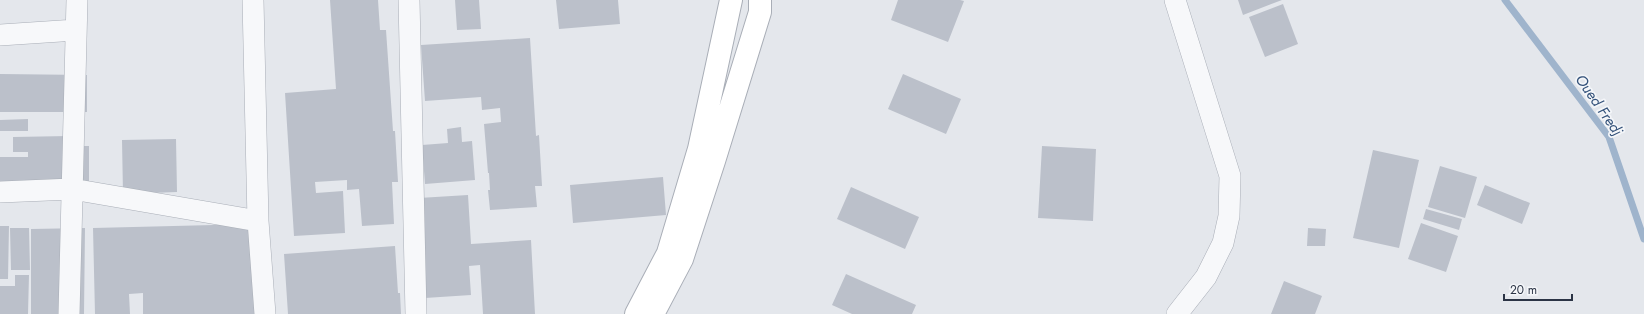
<svg xmlns="http://www.w3.org/2000/svg" width="1644" height="314" font-family="Jost,sans-serif">
	<style>
		.lines { fill: none; stroke-linecap: round; stroke-linejoin: round }
		.stream { stroke: #9fb4cc; stroke-width: 7 }
		.building { fill: #bbc0ca }
		.street-casing { stroke: #a9aeb7; stroke-width: 22 }
		.secondary-casing { stroke: #a9aeb7; stroke-width: 24 }
		.street { stroke: #f7f8fa; stroke-width: 21 }
		.secondary { stroke: #fff; stroke-width: 22 }
		.labels { text-anchor: middle; dominant-baseline: central; stroke-width: 3.5; stroke-linejoin: round; paint-order: stroke }
		.water-label { font-size: 15px; font-style: italic; fill: #34527a; stroke: #f4f6f9 }
	</style>
	<rect width="100%" height="100%" fill="#e4e7ec"/>
	<g class="lines">
		<path class="stream" d="M 1505,0 L 1609,137 L 1644,239"/>
	</g>
	<path class="building" d="M 330,0 L 378,0 L 380,30 L 386,30 L 393,131 L 395,131 L 398,182 L 392,182 L 394,224 L 362,226 L 359,189 L 347,190 L 347,180 L 315,182 L 316,193 L 343,191 L 345,233 L 294,236 L 285,93 L 336,89 Z
		M 455,0 L 479,0 L 481,29 L 457,30 Z
		M 556,0 L 618,0 L 620,24 L 559,29 Z
		M 898,0 L 960,0 L 964,1 L 948,42 L 891,20 Z
		M 1238,0 L 1282,0 L 1243,15 Z
		M 1283,4 L 1298,44 L 1265,57 L 1249,17 Z
		M 530,38 L 536,136 L 539,135 L 542,186 L 535,186 L 537,207 L 490,210 L 488,190 L 490,190 L 489,173 L 488,173 L 484,124 L 501,122 L 500,108 L 482,110 L 481,97 L 425,101 L 421,45 Z
		M 0,74 L 87,75 L 87,112 L 0,112 Z
		M 903,74 L 961,99 L 946,134 L 888,109 Z
		M 28,119 L 28,131 L 0,131 L 0,120 Z
		M 461,127 L 462,142 L 472,141 L 475,180 L 425,184 L 422,145 L 448,143 L 447,129 Z
		M 69,136 L 69,146 L 89,146 L 89,193 L 0,195 L 0,157 L 28,157 L 28,152 L 13,152 L 13,137 Z
		M 176,139 L 177,192 L 123,194 L 122,140 Z
		M 1042,146 L 1096,149 L 1093,221 L 1038,218 Z
		M 1373,150 L 1419,160 L 1399,248 L 1353,238 Z
		M 1440,166 L 1477,177 L 1465,218 L 1428,207 Z
		M 663,177 L 666,215 L 573,223 L 570,185 Z
		M 1485,185 L 1530,203 L 1522,224 L 1477,205 Z
		M 851,187 L 919,217 L 905,249 L 837,219 Z
		M 468,195 L 471,244 L 531,240 L 535,314 L 483,314 L 480,265 L 469,266 L 471,295 L 425,298 L 419,198 Z
		M 1426,209 L 1462,219 L 1459,230 L 1423,219 Z
		M 1421,223 L 1458,236 L 1446,272 L 1408,259 Z
		M 254,224 L 257,314 L 143,314 L 143,293 L 129,294 L 130,314 L 95,314 L 93,228 Z
		M 0,226 L 9,226 L 8,279 L 0,279 Z
		M 10,228 L 29,228 L 30,270 L 11,270 Z
		M 85,228 L 84,314 L 31,314 L 31,229 Z
		M 1308,228 L 1326,229 L 1325,246 L 1307,246 Z
		M 395,246 L 398,293 L 400,293 L 401,314 L 288,314 L 284,254 Z
		M 846,274 L 916,305 L 912,314 L 852,314 L 832,305 Z
		M 15,275 L 29,275 L 28,314 L 0,314 L 0,286 L 15,286 Z
		M 1284,281 L 1322,296 L 1315,314 L 1271,314 Z"/>
	<g class="lines">
		<g class="street-casing">
			<path id="street" d="M 253,0 L 258,221 L 265,314
				M 409,0 L 416,314
				M 1175,0 L 1230,176 L 1229,216 L 1223,243 L 1206,277 L 1177,314
				M 0,35 L 76,30
				M 0,192 L 72,189 L 258,221
				M 69,314 L 77,0"/>
		</g>
		<g class="secondary-casing">
			<path id="secondary" d="M 636,314 L 668,253 L 699,149 L 731,0
				M 653,314 L 682,259 L 714,161 L 760,12 L 760,0"/>
		</g>
		<use href="#street" class="street"/>
		<use href="#secondary" class="secondary"/>
	</g>
	<g class="labels">
		<g class="water-label">
			<text transform="translate(1599 105) rotate(55)">Oued Fredj</text>
		</g>
	</g>
	<path d="M1504 294v6h68v-6" fill="none" stroke="#2b3445" stroke-width="2"/>
	<text x="1510" y="294" font-size="12" fill="#2b3445" stroke="#f4f6f9" stroke-width="3" paint-order="stroke">20 m</text>
</svg>
